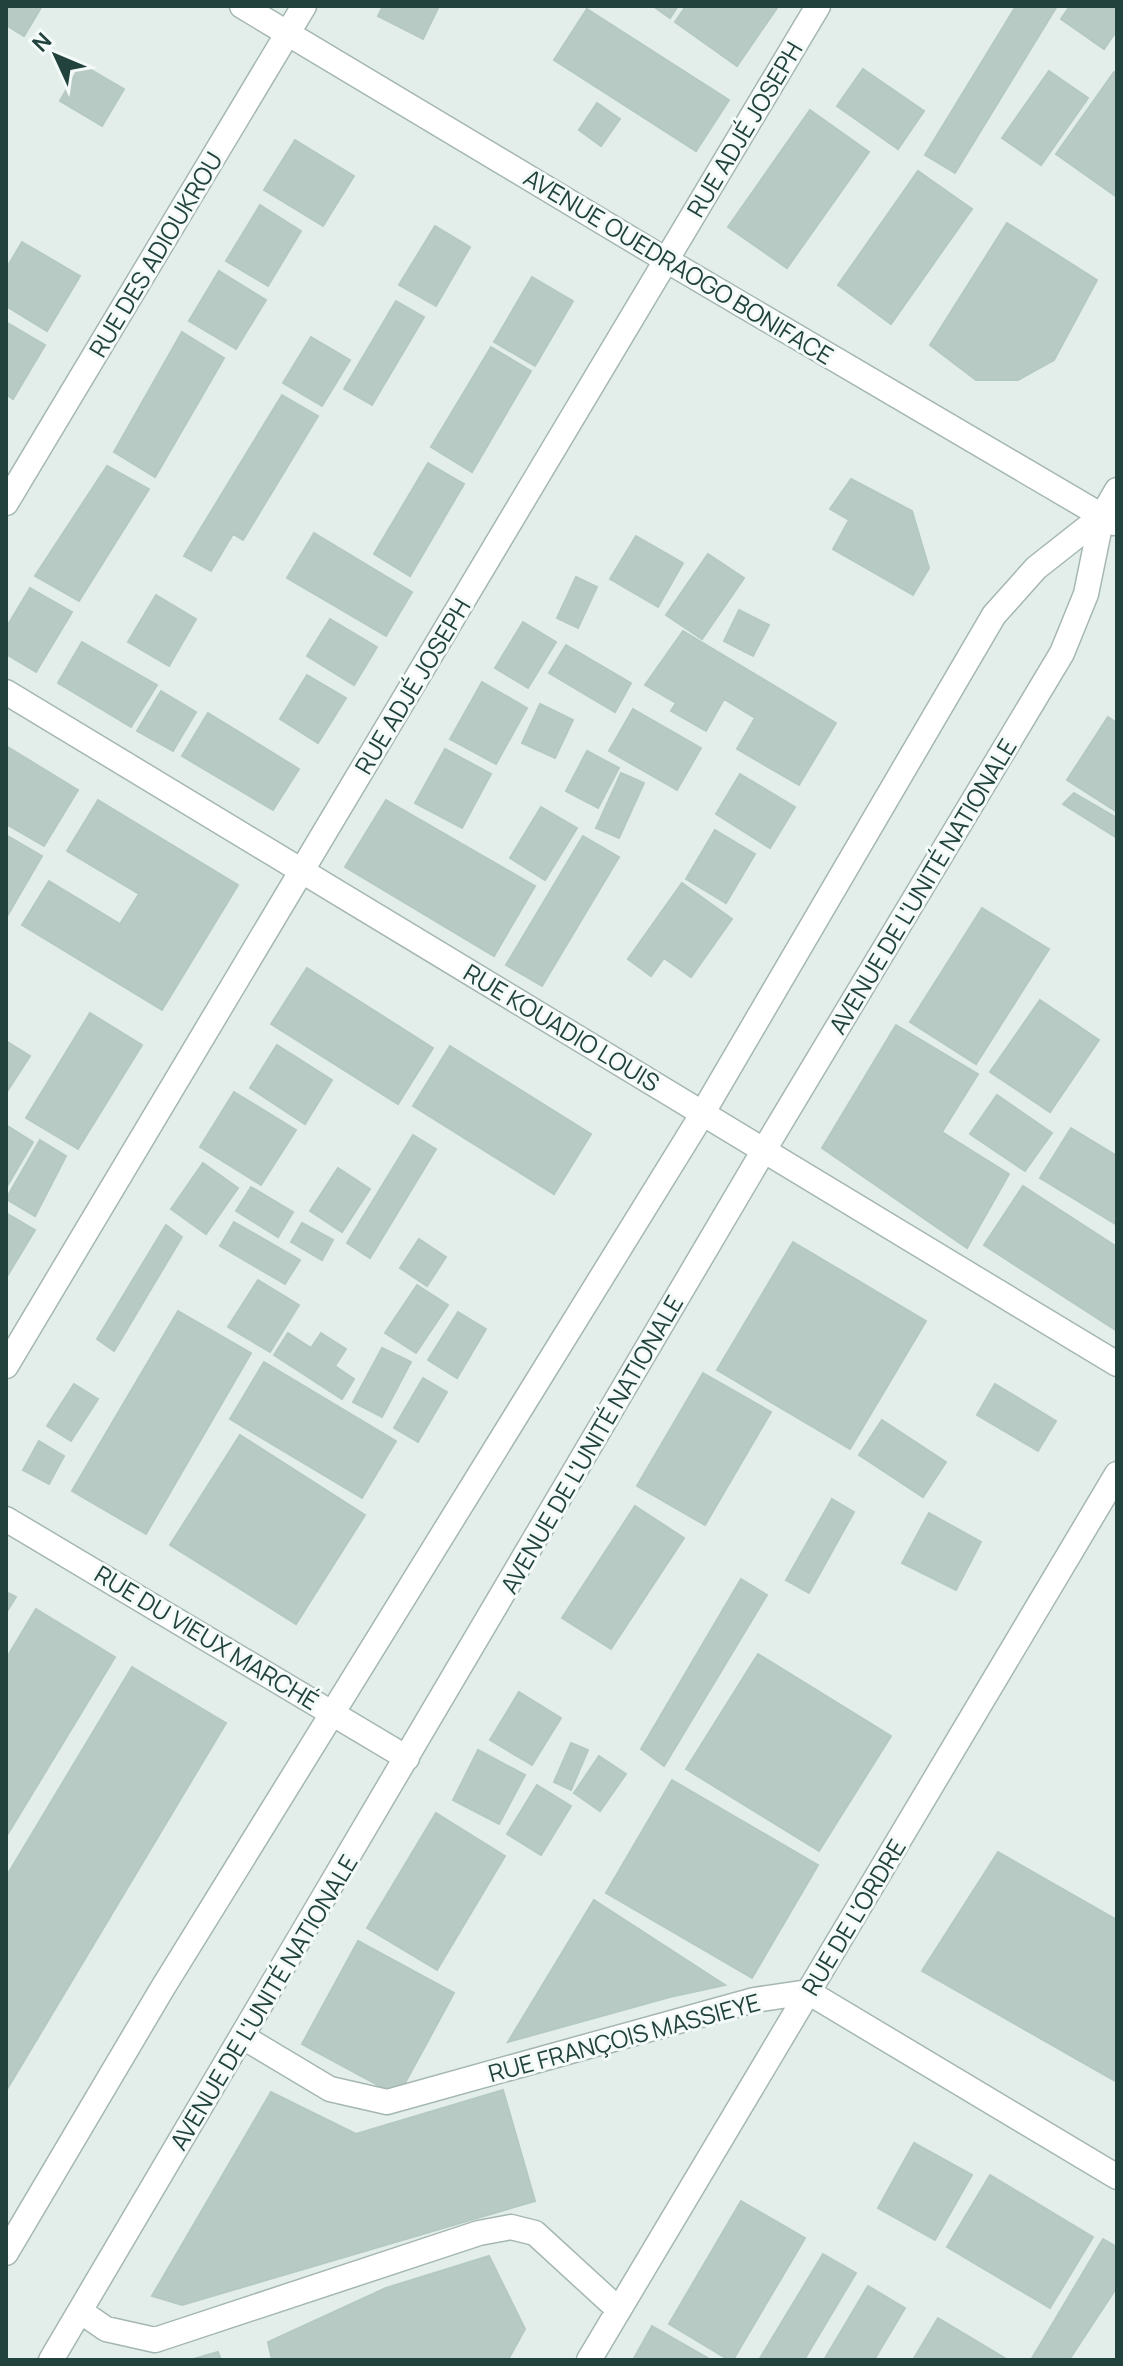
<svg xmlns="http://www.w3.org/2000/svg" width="1123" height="2366" font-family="Manrope,sans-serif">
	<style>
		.building { fill: #b8cac4; stroke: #b5c9c3; stroke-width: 2 }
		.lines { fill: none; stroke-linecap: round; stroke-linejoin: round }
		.minor-casing { stroke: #a5b7b3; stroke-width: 27 }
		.minor { stroke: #fff; stroke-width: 24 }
		.labels { text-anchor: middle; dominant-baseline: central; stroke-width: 6; stroke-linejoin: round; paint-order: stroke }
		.street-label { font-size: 24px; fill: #21423d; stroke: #f4faf8 }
	</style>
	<rect width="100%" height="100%" fill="#e3eeeb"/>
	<path class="building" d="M 6,6 L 42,6 L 24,36 L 6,25 Z
		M 383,6 L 439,6 L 423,39 L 378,16 Z
		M 653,6 L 678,6 L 670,18 Z
		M 686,6 L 774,6 L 777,8 L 737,66 L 675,22 Z
		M 1016,6 L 1057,6 L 955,173 L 925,155 Z
		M 1070,6 L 1117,6 L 1117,30 L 1104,49 L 1061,19 Z
		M 587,9 L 729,100 L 696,151 L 554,60 Z
		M 81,64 L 124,89 L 102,126 L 60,101 Z
		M 863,69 L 924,111 L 898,149 L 837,106 Z
		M 1049,71 L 1088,98 L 1041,165 L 1002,138 Z
		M 1114,72 L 1117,74 L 1117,197 L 1056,154 Z
		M 597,103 L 620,119 L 601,146 L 579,130 Z
		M 810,110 L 869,152 L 787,268 L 728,227 Z
		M 295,140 L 354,176 L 323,226 L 264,190 Z
		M 918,171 L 972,209 L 891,324 L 838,285 Z
		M 260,205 L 301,231 L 268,286 L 226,261 Z
		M 1007,223 L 1097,280 L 1054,360 L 1018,380 L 976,380 L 930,345 Z
		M 435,226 L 470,247 L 436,306 L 399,285 Z
		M 22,242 L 80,276 L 47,331 L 6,306 L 6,269 Z
		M 219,271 L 266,300 L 236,349 L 189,321 Z
		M 532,277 L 573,301 L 535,366 L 494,342 Z
		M 396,301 L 424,317 L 372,405 L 344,389 Z
		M 6,322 L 45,345 L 13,399 L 6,394 Z
		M 182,332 L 224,358 L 155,477 L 114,452 Z
		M 311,337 L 350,360 L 322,406 L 283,383 Z
		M 491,347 L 531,371 L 472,472 L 431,447 Z
		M 282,395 L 318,416 L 243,540 L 233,534 L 211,571 L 184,556 Z
		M 428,463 L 464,484 L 410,576 L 374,554 Z
		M 107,466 L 149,489 L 79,601 L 35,576 Z
		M 851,479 L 912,511 L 929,568 L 913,595 L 833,549 L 849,520 L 830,509 Z
		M 314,533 L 412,592 L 386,636 L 287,578 Z
		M 636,536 L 683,563 L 658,607 L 610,579 Z
		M 708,554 L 744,578 L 702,639 L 666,615 Z
		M 576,577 L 597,587 L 578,628 L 557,618 Z
		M 30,588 L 72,612 L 36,672 L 6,654 L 6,628 Z
		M 156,595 L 196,619 L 169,666 L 128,642 Z
		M 739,610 L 769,625 L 753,656 L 724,641 Z
		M 330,619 L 377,647 L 354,685 L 307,656 Z
		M 523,622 L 556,642 L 528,688 L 495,668 Z
		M 683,631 L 836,723 L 799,785 L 737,749 L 755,718 L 724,699 L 706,731 L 671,711 L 676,703 L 645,685 Z
		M 82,642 L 157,685 L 131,727 L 58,683 Z
		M 566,645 L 631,683 L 615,712 L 549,673 Z
		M 307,675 L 346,698 L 318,743 L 280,719 Z
		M 482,682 L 527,708 L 496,764 L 450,739 Z
		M 161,691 L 196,712 L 173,751 L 137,731 Z
		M 540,704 L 573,720 L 555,758 L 522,743 Z
		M 633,709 L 701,748 L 677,790 L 609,751 Z
		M 208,713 L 299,769 L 273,810 L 182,756 Z
		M 1108,717 L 1117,723 L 1117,812 L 1067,780 Z
		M 6,746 L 78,790 L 44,846 L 6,824 Z
		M 445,749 L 491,774 L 462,828 L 415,803 Z
		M 587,751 L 619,768 L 598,808 L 566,791 Z
		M 621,773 L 644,783 L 619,838 L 596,828 Z
		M 740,774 L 795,807 L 770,848 L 716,814 Z
		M 1074,793 L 1117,818 L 1117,838 L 1063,804 Z
		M 98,800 L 238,885 L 162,1010 L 22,925 L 49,881 L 120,924 L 139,894 L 67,851 Z
		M 386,800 L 535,886 L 494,956 L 345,867 Z
		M 541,807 L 577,828 L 545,880 L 510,858 Z
		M 715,830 L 755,854 L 726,903 L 686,879 Z
		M 6,835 L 42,856 L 6,918 Z
		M 583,836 L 619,857 L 542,986 L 506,965 Z
		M 682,883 L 732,919 L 691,977 L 664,958 L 651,976 L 628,959 Z
		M 982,908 L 1049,949 L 976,1064 L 910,1022 Z
		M 307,968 L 433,1048 L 398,1104 L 271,1024 Z
		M 1040,1000 L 1099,1040 L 1050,1112 L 990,1072 Z
		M 90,1013 L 142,1045 L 78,1149 L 26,1118 Z
		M 896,1025 L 978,1074 L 942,1132 L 1009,1174 L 967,1248 L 822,1148 Z
		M 6,1041 L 30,1056 L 6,1093 Z
		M 277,1045 L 332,1080 L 305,1124 L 250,1088 Z
		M 450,1046 L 591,1134 L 554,1194 L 413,1106 Z
		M 234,1092 L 296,1130 L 261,1185 L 200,1147 Z
		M 997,1095 L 1052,1133 L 1025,1171 L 970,1134 Z
		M 6,1125 L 33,1142 L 6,1188 Z
		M 1071,1128 L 1117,1156 L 1117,1225 L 1040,1178 Z
		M 413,1135 L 436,1149 L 370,1258 L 347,1243 Z
		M 40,1140 L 66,1156 L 35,1216 L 6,1199 Z
		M 203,1163 L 238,1188 L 206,1234 L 171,1209 Z
		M 338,1168 L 370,1189 L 342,1232 L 310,1211 Z
		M 1023,1186 L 1117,1247 L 1117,1331 L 984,1245 Z
		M 251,1187 L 293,1212 L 278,1237 L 236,1211 Z
		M 6,1213 L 35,1230 L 6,1278 Z
		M 234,1222 L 300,1260 L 285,1284 L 220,1246 Z
		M 302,1223 L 333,1240 L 322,1260 L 291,1242 Z
		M 166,1225 L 182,1237 L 114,1351 L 97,1339 Z
		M 419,1239 L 446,1257 L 427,1286 L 400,1268 Z
		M 793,1242 L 926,1321 L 850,1449 L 717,1370 Z
		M 258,1280 L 299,1305 L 270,1352 L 228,1327 Z
		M 417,1285 L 448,1305 L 416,1353 L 385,1333 Z
		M 178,1311 L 251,1353 L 146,1534 L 72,1491 Z
		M 458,1312 L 486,1329 L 457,1378 L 428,1360 Z
		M 288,1333 L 311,1348 L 321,1333 L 346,1349 L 335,1366 L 354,1379 L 342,1399 L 274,1355 Z
		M 382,1348 L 411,1362 L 382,1417 L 353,1402 Z
		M 264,1362 L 396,1441 L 362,1498 L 230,1419 Z
		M 703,1373 L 771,1412 L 705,1525 L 637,1486 Z
		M 423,1378 L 447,1392 L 418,1442 L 394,1428 Z
		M 74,1384 L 98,1399 L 71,1441 L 47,1426 Z
		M 995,1384 L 1056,1421 L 1038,1451 L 977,1415 Z
		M 882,1420 L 946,1462 L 923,1497 L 859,1455 Z
		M 240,1435 L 365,1515 L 296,1624 L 170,1545 Z
		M 39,1441 L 64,1456 L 49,1484 L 23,1470 Z
		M 832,1499 L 854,1512 L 809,1593 L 786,1580 Z
		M 635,1506 L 684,1538 L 611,1649 L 562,1618 Z
		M 929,1513 L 981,1542 L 956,1590 L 902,1563 Z
		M 741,1579 L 767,1595 L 664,1766 L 641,1749 Z
		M 6,1592 L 16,1597 L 6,1613 Z
		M 36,1609 L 115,1657 L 6,1837 L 6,1659 Z
		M 758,1654 L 891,1736 L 819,1851 L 686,1769 Z
		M 132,1667 L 226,1723 L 6,2091 L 6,1877 Z
		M 519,1692 L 561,1718 L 532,1765 L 490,1740 Z
		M 571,1743 L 588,1750 L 571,1790 L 554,1782 Z
		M 478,1750 L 525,1775 L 499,1824 L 453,1800 Z
		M 599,1756 L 626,1774 L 600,1811 L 574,1793 Z
		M 672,1780 L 818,1865 L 752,1978 L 606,1893 Z
		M 537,1785 L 571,1806 L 541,1855 L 507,1834 Z
		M 436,1813 L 505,1856 L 437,1970 L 367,1928 Z
		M 998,1852 L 1117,1920 L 1117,2082 L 922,1971 Z
		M 594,1900 L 725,1985 L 670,1997 L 508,2042 Z
		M 358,1941 L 454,1993 L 398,2096 L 302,2044 Z
		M 503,2090 L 535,2201 L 182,2305 L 152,2296 L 271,2092 L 356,2134 Z
		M 914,2143 L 972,2175 L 935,2240 L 878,2208 Z
		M 990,2175 L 1093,2237 L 1050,2308 L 947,2247 Z
		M 741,2201 L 805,2238 L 733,2360 L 729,2360 L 669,2324 Z
		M 1103,2239 L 1117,2247 L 1117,2287 L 1069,2360 L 1031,2360 Z
		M 823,2254 L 856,2273 L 804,2360 L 759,2360 Z
		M 489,2256 L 525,2329 L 508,2360 L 272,2360 L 268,2342 L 386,2288 Z
		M 868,2286 L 905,2308 L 874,2360 L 824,2360 Z
		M 938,2318 L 1008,2360 L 913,2360 Z
		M 652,2326 L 711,2360 L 633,2360 Z
		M 218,2352 L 221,2360 L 190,2360 Z"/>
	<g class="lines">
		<g class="minor-casing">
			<path id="minor" d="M 242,6 L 666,260 L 1114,523
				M 6,503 L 304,6
				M 6,692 L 1117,1364
				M 6,1366 L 818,6
				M 6,1519 L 407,1758
				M 243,2037 L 330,2089 L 387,2102 L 754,2000 L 808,1992 L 1117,2177
				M 6,2253 L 162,1989 L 695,1126 L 994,615 L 1036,568 L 1102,516
				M 80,2311 L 106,2329 L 155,2340 L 479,2233 L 511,2227 L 535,2233 L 619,2310
				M 51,2360 L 764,1150 L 1062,653 L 1086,594 L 1102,516 L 1117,490
				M 589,2360 L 1117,1474"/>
		</g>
		<use href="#minor" class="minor"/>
	</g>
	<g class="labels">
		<g class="street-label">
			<text transform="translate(744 129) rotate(-59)">RUE ADJÉ JOSEPH</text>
			<text transform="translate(155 254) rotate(-59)">RUE DES ADIOUKROU</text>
			<text transform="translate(679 266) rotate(31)">AVENUE OUEDRAOGO BONIFACE</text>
			<text transform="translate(412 686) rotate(-59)">RUE ADJÉ JOSEPH</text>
			<text transform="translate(922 886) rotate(-59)">AVENUE DE L'UNITÉ NATIONALE</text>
			<text transform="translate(562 1027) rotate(31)">RUE KOUADIO LOUIS</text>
			<text transform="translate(591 1444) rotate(-60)">AVENUE DE L'UNITÉ NATIONALE</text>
			<text transform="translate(207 1637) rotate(31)">RUE DU VIEUX MARCHÉ</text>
			<text transform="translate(853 1917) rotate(-59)">RUE DE L'ORDRE</text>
			<text transform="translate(263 2002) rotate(-59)">AVENUE DE L'UNITÉ NATIONALE</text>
			<text transform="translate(624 2037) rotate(-15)">RUE FRANÇOIS MASSIEYE</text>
		</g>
	</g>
	<rect width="1123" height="2366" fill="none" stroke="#21423d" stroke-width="16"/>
	<g transform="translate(56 56) rotate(314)" stroke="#f4faf8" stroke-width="6" paint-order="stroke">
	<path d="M0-6L14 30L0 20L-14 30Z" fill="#21423d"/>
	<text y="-12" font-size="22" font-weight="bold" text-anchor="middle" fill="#21423d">N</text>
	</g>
</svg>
